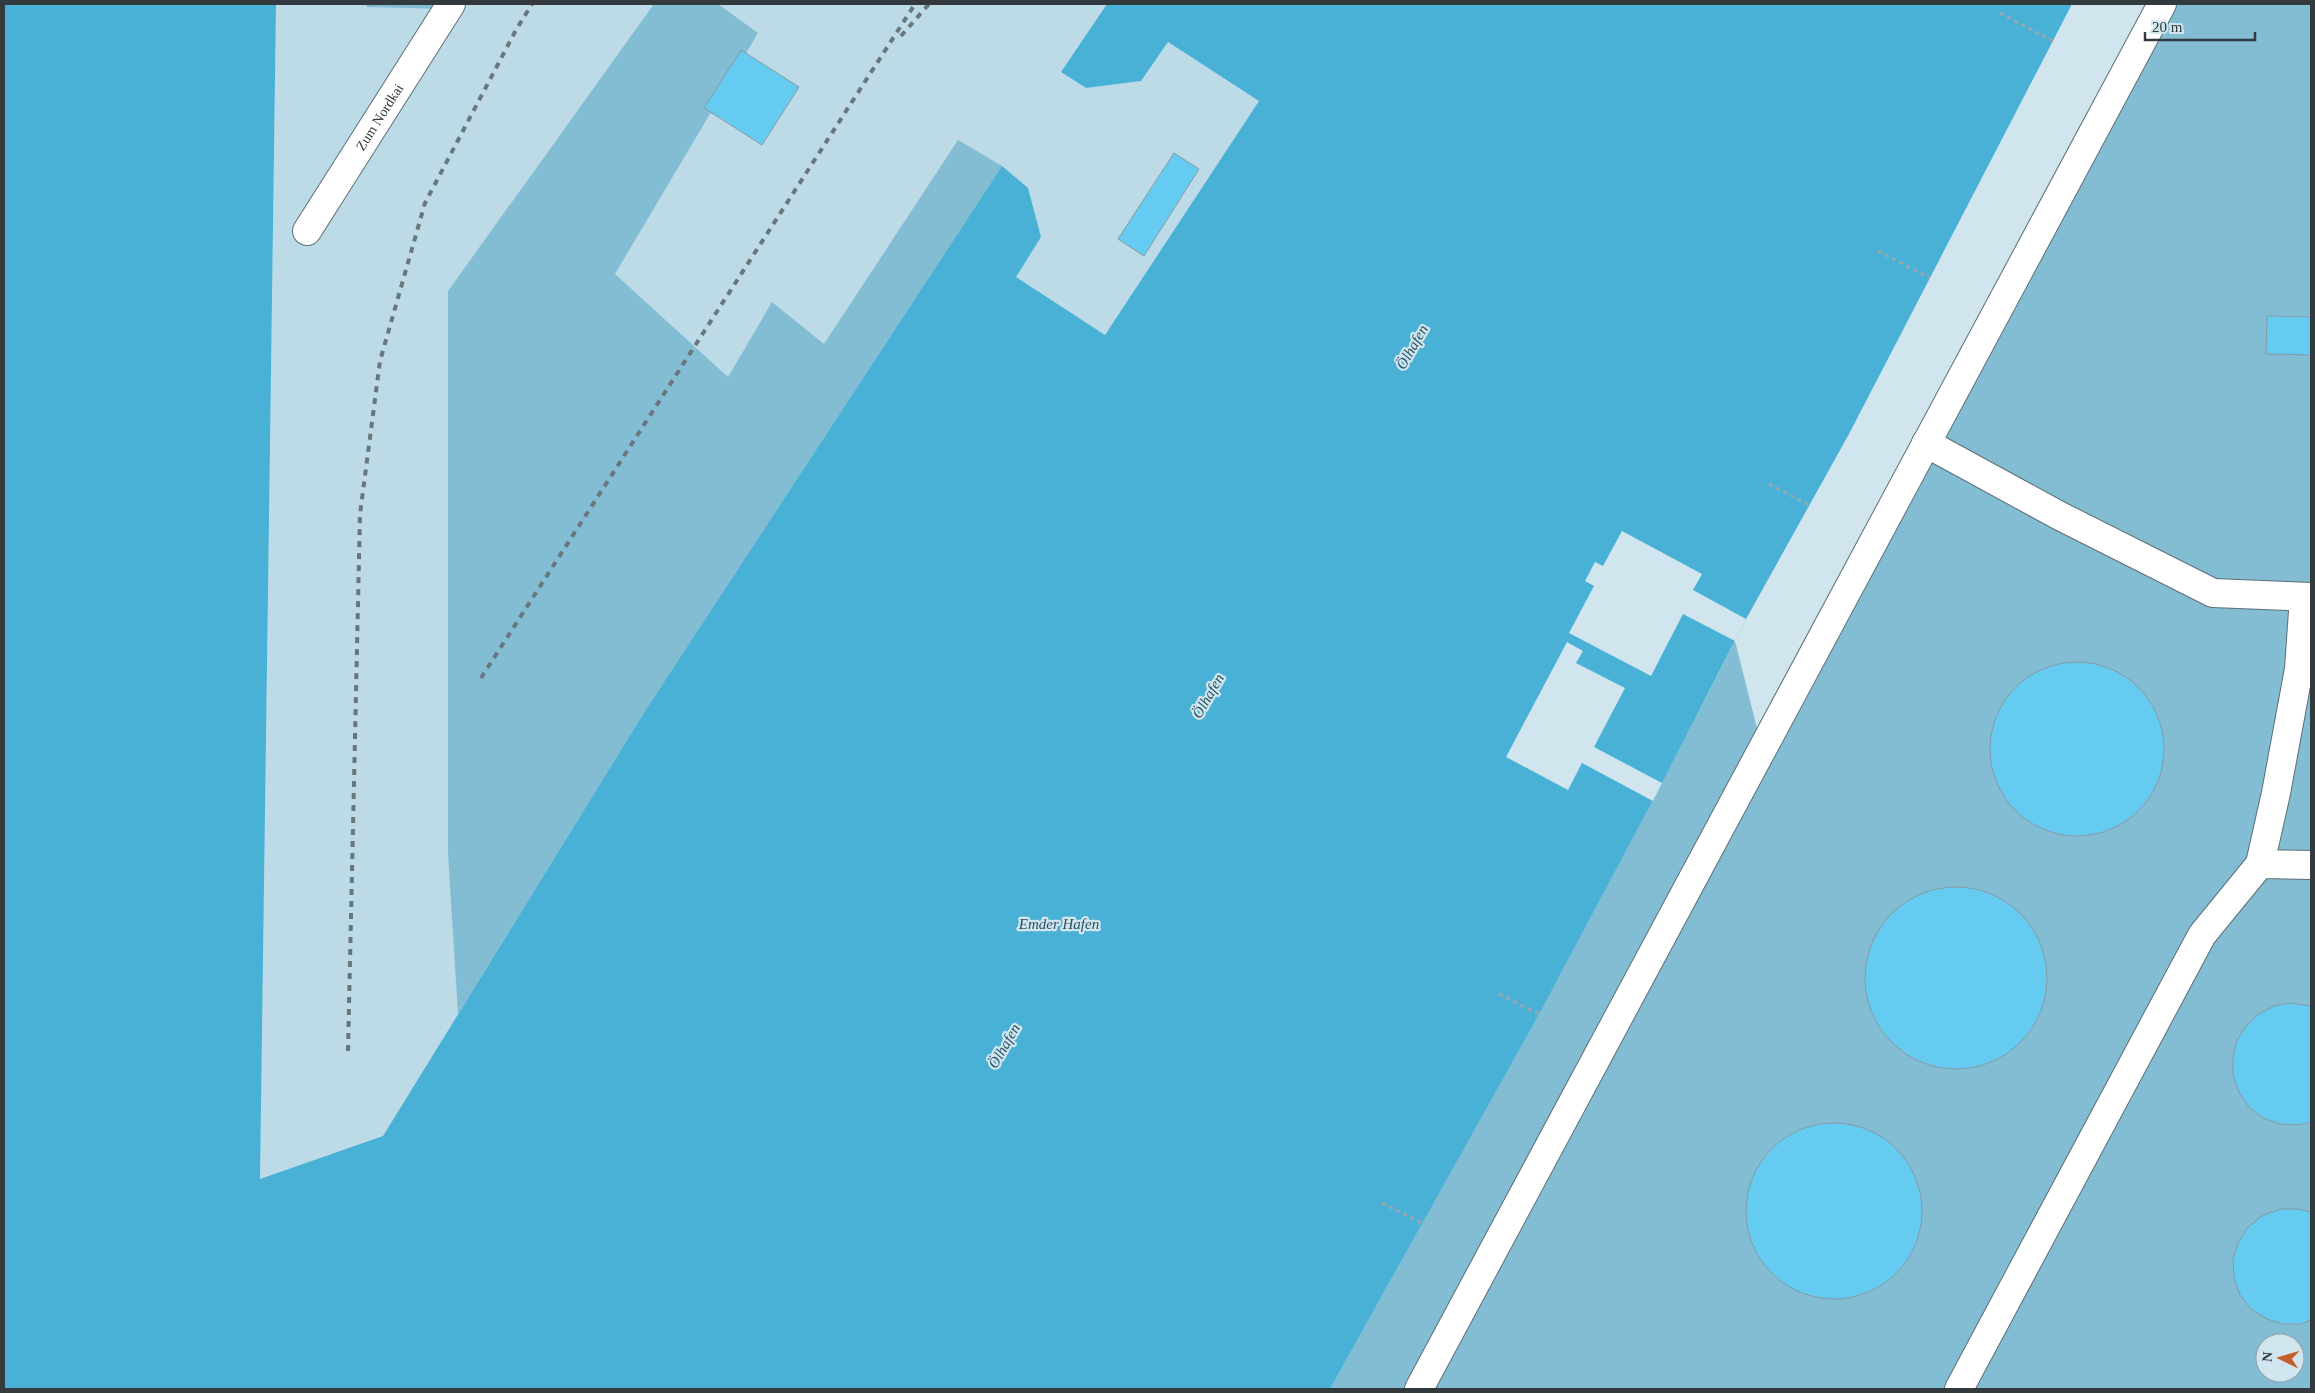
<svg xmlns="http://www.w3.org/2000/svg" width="2315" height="1393" font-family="'Times New Roman',serif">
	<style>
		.built { fill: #bddbe7 }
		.green { fill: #83bdd4; fill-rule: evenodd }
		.water { fill: #49b0d6 }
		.pier { fill: #d0e5ee }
		.building { fill: #65cbf1; stroke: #869aa3 }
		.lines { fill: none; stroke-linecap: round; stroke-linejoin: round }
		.minor-casing { stroke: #5b6f77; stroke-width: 30 }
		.path { stroke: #98a8af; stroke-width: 3; stroke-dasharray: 4 4; stroke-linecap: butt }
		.minor { stroke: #fff; stroke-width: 28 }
		.rail { stroke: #69767b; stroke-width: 4; stroke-dasharray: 6 6; stroke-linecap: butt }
		.labels { text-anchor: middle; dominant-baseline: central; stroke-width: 4.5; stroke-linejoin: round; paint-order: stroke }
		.street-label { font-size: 14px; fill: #323a3e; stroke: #d0e5ee }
		.water-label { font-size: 15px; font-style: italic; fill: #255162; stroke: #d0e5ee }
	</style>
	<rect width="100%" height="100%" fill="#d0e5ee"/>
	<path class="built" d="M 276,4 L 1107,4 L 1061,72 L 1085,88 L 1141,81 L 1168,42 L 1259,101 L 1105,335 L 1016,277 L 458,1014 L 383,1136 L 260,1179 Z"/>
	<path class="green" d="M 367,4 L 451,4 L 448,9 L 367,7 Z
		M 654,4 L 718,4 L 758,33 L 615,274 L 728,377 L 772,302 L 824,344 L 958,140 L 1002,166 L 645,711 L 458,1014 L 448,854 L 448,291 Z
		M 2162,4 L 2311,4 L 2311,1389 L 1330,1389 C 1468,1141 1606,894 1735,641 L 1762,748 ZM 2265,1343 L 2295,1343 L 2295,1373 L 2265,1373 Z"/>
	<path class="water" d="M 4,4 L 276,4 L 260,1179 L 383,1136 L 645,711 L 1002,166 L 1028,188 L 1041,237 L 1016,277 L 1105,335 L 1259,101 L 1168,42 L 1141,81 L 1086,88 L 1061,72 L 1107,4 L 2072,4 L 1849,434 L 1746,619 L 1662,783 L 1539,1014 L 1330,1389 L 4,1389 Z"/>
	<path class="pier" d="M 1622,531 L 1702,574 L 1693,590 L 1746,619 L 1735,641 L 1683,614 L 1651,676 L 1569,633 L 1594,586 L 1585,581 L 1595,562 L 1603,566 Z
		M 1567,642 L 1583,651 L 1576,663 L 1625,688 L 1594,747 L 1662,783 L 1653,801 L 1582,763 L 1568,790 L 1506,757 Z"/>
	<path class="building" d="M 741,50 L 799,87 L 762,145 L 704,108 Z
		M 1174,153 L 1199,169 L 1144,256 L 1118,239 Z
		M 2267,316 L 2311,317 L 2311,355 L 2266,354 Z
		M1990 749a87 87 0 1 1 174 0a87 87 0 1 1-174 0Z
		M1865 978a91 91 0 1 1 182 0a91 91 0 1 1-182 0Z
		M 2291,1003 L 2311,1006 L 2311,1122 L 2298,1125 L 2280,1124 L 2263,1118 L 2249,1107 L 2239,1092 L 2233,1075 L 2233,1058 L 2237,1040 L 2247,1025 L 2259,1014 L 2274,1006 Z
		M1746 1211a88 88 0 1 1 176 0a88 88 0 1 1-176 0Z
		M 2280,1209 L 2298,1209 L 2311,1212 L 2311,1320 L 2301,1324 L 2283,1324 L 2267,1319 L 2251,1309 L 2240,1295 L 2234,1278 L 2233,1260 L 2238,1243 L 2248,1227 L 2262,1216 Z"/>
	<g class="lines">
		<g class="minor-casing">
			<g id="minor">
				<path id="s1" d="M 307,231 L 451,4"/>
				<path d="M 1926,443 L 2058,515 L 2213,593 L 2311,597"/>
				<path d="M 2304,597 L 2299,669 L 2276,793 L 2260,864 L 2311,865"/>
				<path d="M 1419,1389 L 2162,4"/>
				<path d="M 1959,1389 L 2202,935 L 2260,864"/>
			</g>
		</g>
		<path class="path" d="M 2000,13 L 2053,41
			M 1878,251 L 1930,278
			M 1769,484 L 1809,505
			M 1499,994 L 1539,1014
			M 1382,1203 L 1422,1223"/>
		<use href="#minor" class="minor"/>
		<path class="rail" d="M 901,36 L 929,4
			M 481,678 L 915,4
			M 348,1051 L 360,514 L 380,361 L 425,203 L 516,30 L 532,4"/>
	</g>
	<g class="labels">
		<g class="street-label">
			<text stroke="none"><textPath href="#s1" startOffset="135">Zum Nordkai</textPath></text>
		</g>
		<g class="water-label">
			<text transform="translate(1412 347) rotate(-60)">Ölhafen</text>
			<text transform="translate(1208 696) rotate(-60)">Ölhafen</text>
			<text x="1059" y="924">Emder Hafen</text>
			<text transform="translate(1004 1046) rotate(-60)">Ölhafen</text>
		</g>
	</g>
	<rect width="2315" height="1393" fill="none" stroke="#323a3e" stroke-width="10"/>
	<g transform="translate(2280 1358) rotate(275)"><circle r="24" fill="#d0e5ee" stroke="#91a1a8"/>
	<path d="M0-4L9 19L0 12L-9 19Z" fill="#c35f2a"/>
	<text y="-8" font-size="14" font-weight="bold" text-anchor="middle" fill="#323a3e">N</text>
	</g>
	<path d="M2145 32v8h110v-8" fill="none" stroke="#323a3e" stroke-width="2.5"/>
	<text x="2152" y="32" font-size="15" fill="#323a3e" stroke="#d0e5ee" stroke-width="4" paint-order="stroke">20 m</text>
</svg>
